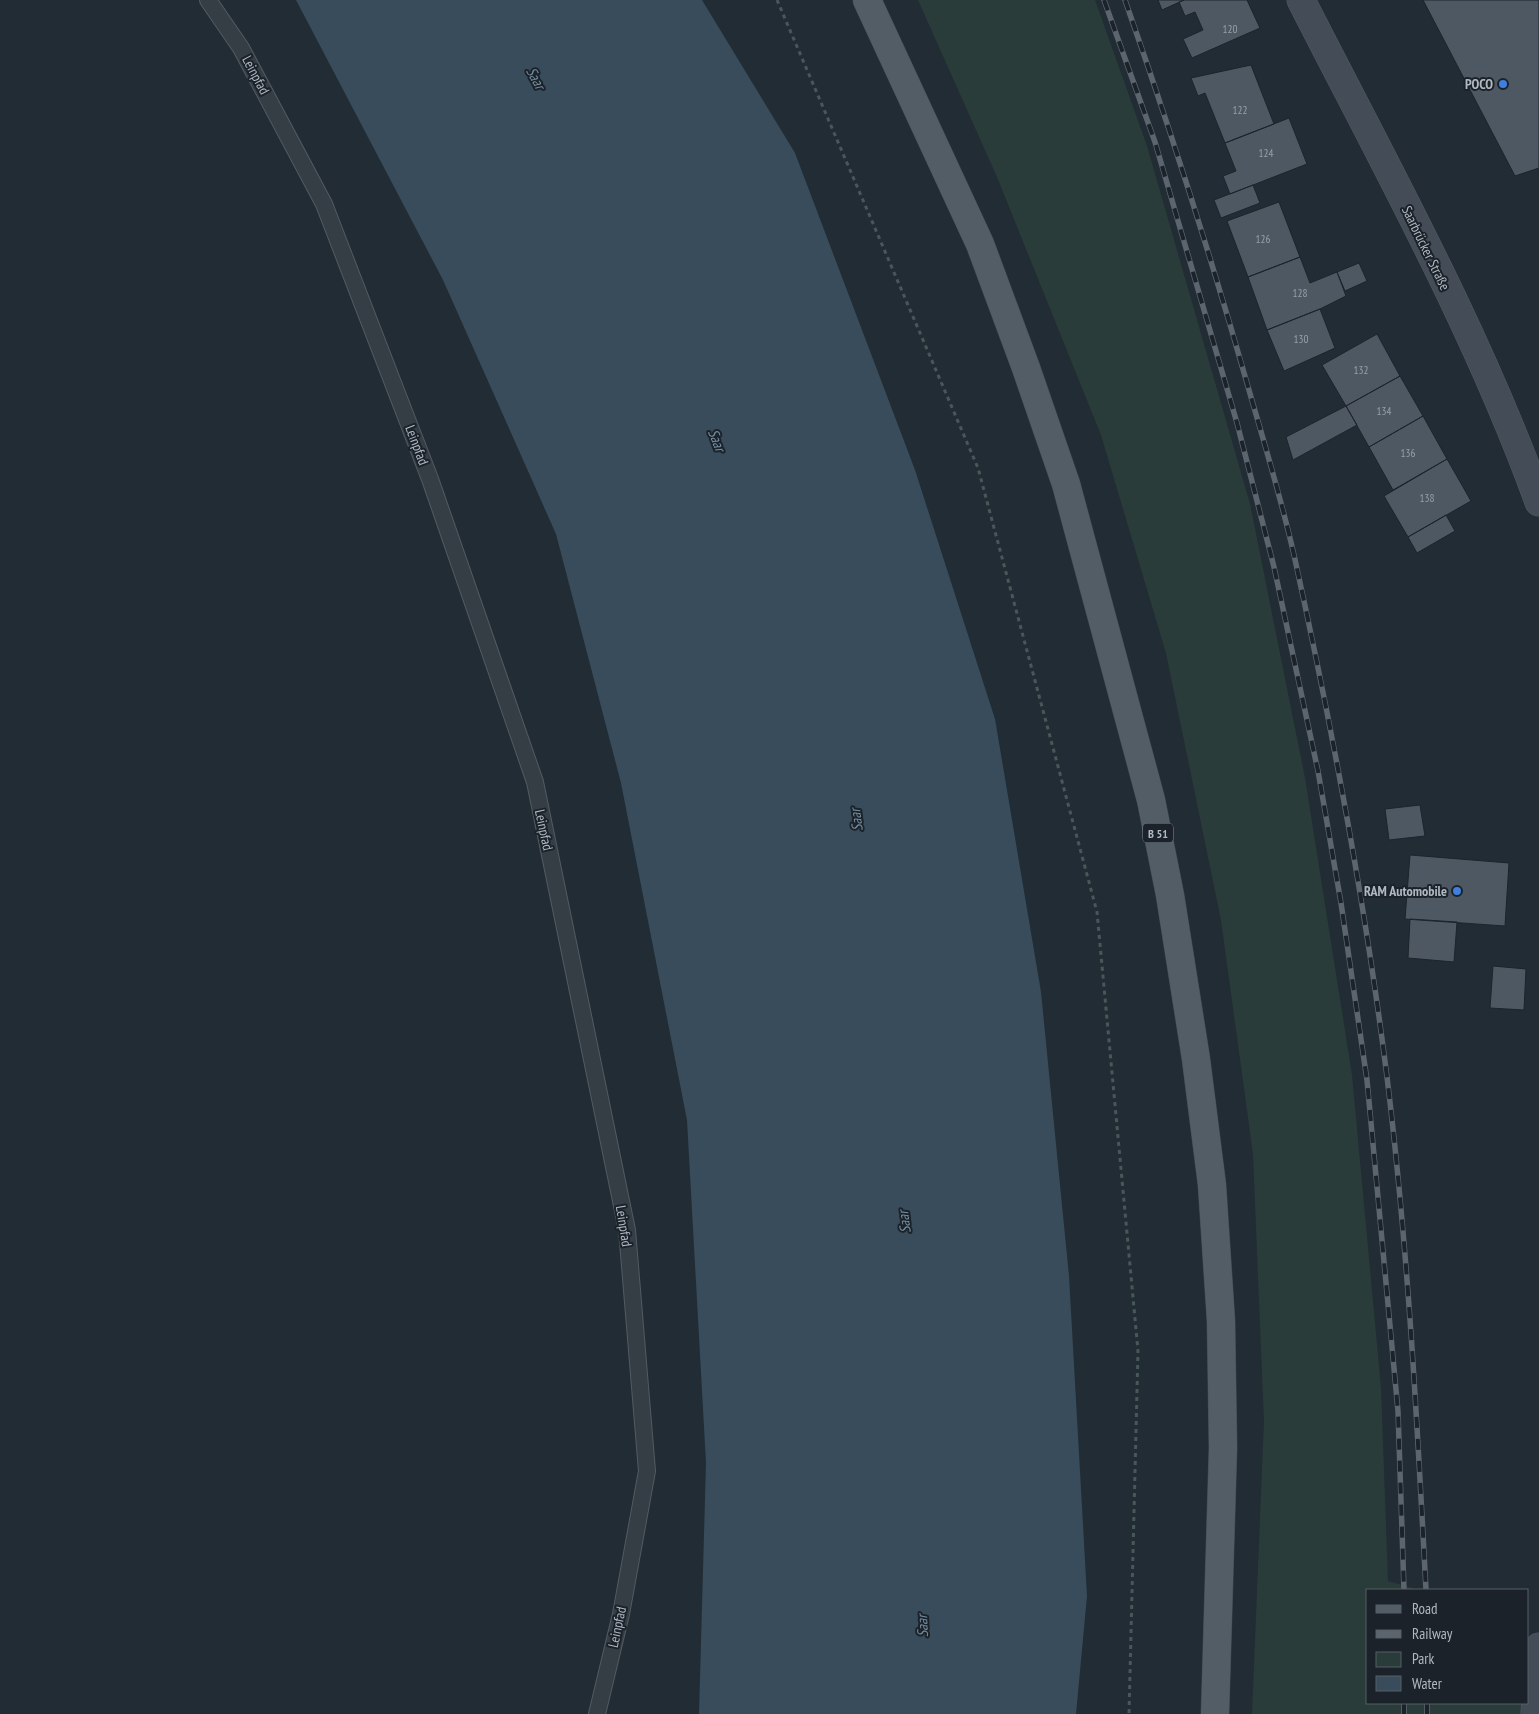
<svg xmlns="http://www.w3.org/2000/svg" width="1539" height="1714" font-family="'PT Sans Narrow',sans-serif">
	<style>
		.green { fill: #2a3c3a }
		.water { fill: #394c5b }
		.building { fill: #4e5862; stroke: #1d242b }
		.lines { fill: none; stroke-linecap: round; stroke-linejoin: round }
		.lane-casing { stroke: #535b62; stroke-width: 18 }
		.secondary-casing { stroke: #535b62; stroke-width: 29 }
		.primary-casing { stroke: #3f464e; stroke-width: 29 }
		.path { stroke: #485859; stroke-width: 3; stroke-dasharray: 4 4; stroke-linecap: butt }
		.lane { stroke: #353d45; stroke-width: 16 }
		.secondary { stroke: #444d57; stroke-width: 28 }
		.primary { stroke: #535d65; stroke-width: 28 }
		.rail-casing { stroke: #5c656e; stroke-width: 5.5 }
		.rail { stroke: #1b2229; stroke-width: 4; stroke-dasharray: 11; stroke-linecap: butt }
		.shop-dot { fill: #3f7fe0; stroke: #1b2229; stroke-width: 2 }
		.labels { text-anchor: middle; dominant-baseline: central; stroke-width: 4; stroke-linejoin: round; paint-order: stroke }
		.number-label { font-size: 11px; fill: #98a0a9 }
		.shield { fill: #1b2229; stroke: #838b93; stroke-width: 1 }
		.shield-label { font-size: 12px; font-weight: bold; fill: #b0b8c1 }
		.street-label { font-size: 14px; fill: #b0b8c1; stroke: #1b2229 }
		.poi-label { font-size: 14px; font-weight: bold; fill: #b0b8c1; stroke: #1b2229; text-anchor: end }
		.water-label { font-size: 15px; font-style: italic; fill: #738da1; stroke: #1b2229 }
	</style>
	<rect width="100%" height="100%" fill="#222c34"/>
	<path class="green" d="M 918,0 L 1095,0 L 1147,146 L 1250,504 L 1305,778 L 1352,1075 L 1381,1388 L 1388,1581 L 1419,1590 L 1368,1590 L 1368,1703 L 1528,1703 L 1539,1714 L 1252,1714 L 1264,1421 L 1253,1154 L 1221,920 L 1166,653 L 1101,435 L 997,177 Z"/>
	<path class="water" d="M 296,0 L 702,0 L 795,153 L 915,470 L 995,719 L 1041,992 L 1069,1276 L 1087,1596 L 1076,1714 L 699,1714 L 706,1463 L 687,1120 L 621,783 L 556,534 L 443,280 Z"/>
	<path class="building" d="M 1158,0 L 1184,0 L 1162,10 Z
		M 1184,0 L 1247,0 L 1260,28 L 1192,58 L 1183,39 L 1203,30 L 1195,12 L 1185,16 L 1179,2 Z
		M 1423,0 L 1539,0 L 1539,168 L 1515,176 Z
		M 1251,65 L 1274,124 L 1225,143 L 1205,93 L 1198,96 L 1191,78 Z
		M 1289,118 L 1307,164 L 1230,194 L 1223,176 L 1236,171 L 1225,143 Z
		M 1253,185 L 1260,203 L 1221,218 L 1214,200 Z
		M 1279,202 L 1300,257 L 1248,277 L 1227,221 Z
		M 1300,257 L 1310,283 L 1337,272 L 1346,296 L 1320,309 L 1267,330 L 1248,277 Z
		M 1359,263 L 1367,281 L 1345,291 L 1337,272 Z
		M 1320,309 L 1335,348 L 1284,371 L 1267,330 Z
		M 1377,334 L 1400,376 L 1346,406 L 1322,365 Z
		M 1400,376 L 1423,416 L 1369,447 L 1346,406 Z
		M 1346,406 L 1357,425 L 1293,460 L 1286,437 Z
		M 1423,416 L 1447,459 L 1393,490 L 1369,447 Z
		M 1447,459 L 1471,501 L 1408,537 L 1384,496 Z
		M 1446,515 L 1455,531 L 1417,553 L 1408,537 Z
		M 1420,805 L 1425,836 L 1389,840 L 1385,809 Z
		M 1410,855 L 1509,863 L 1505,926 L 1405,919 Z
		M 1410,919 L 1457,922 L 1454,962 L 1408,958 Z
		M 1493,966 L 1526,969 L 1524,1010 L 1490,1008 Z"/>
	<g class="lines">
		<g class="lane-casing">
			<path id="lane" d="M 208,0 L 241,48 L 324,204 L 430,479 L 535,782 L 627,1230 L 647,1471 L 621,1614 L 597,1714"/>
		</g>
		<g class="secondary-casing">
			<path id="secondary" d="M 1301,0 C 1385,165 1476,328 1539,502
				M 1535,1714 L 1539,1647"/>
		</g>
		<g class="primary-casing">
			<path id="primary" d="M 867,0 L 980,244 L 1026,368 L 1066,484 L 1151,800 L 1170,895 L 1196,1059 L 1212,1185 L 1221,1321 L 1223,1448 L 1215,1714"/>
		</g>
		<path class="path" d="M 777,0 L 978,468 L 1097,912 L 1138,1351 L 1129,1714"/>
		<use href="#lane" class="lane"/>
		<use href="#secondary" class="secondary"/>
		<use href="#primary" class="primary"/>
		<g class="rail-casing">
			<path id="rail" d="M 1104,0 L 1155,142 L 1237,423 L 1274,567 L 1318,771 L 1341,903 L 1367,1080 L 1398,1411 L 1404,1590
				M 1125,0 C 1171,131 1213,263 1251,397 C 1266,449 1282,502 1294,555 C 1332,727 1365,902 1387,1077 C 1408,1248 1417,1419 1426,1590
				M 1427,1703 L 1427,1714
				M 1404,1714 L 1404,1703"/>
		</g>
		<use href="#rail" class="rail"/>
	</g>
	<g class="shop-dot">
		<circle cx="1503" cy="84" r="5"/>
		<circle cx="1457" cy="891" r="5"/>
	</g>
	<g class="labels">
		<g class="number-label">
			<text x="1230" y="29">120</text>
			<text x="1240" y="110">122</text>
			<text x="1266" y="153">124</text>
			<text x="1263" y="239">126</text>
			<text x="1300" y="293">128</text>
			<text x="1301" y="339">130</text>
			<text x="1361" y="370">132</text>
			<text x="1384" y="411">134</text>
			<text x="1408" y="453">136</text>
			<text x="1427" y="498">138</text>
		</g>
		<rect class="shield" x="1143" y="823.5" width="30" height="19" rx="4"/>
		<g class="shield-label">
			<text x="1158" y="833">B 51</text>
		</g>
		<g class="street-label">
			<text transform="translate(256 75) rotate(62)">Leinpfad</text>
			<text transform="translate(1426 248) rotate(64)">Saarbrücker Straße</text>
			<text transform="translate(417 445) rotate(69)">Leinpfad</text>
			<text transform="translate(544 830) rotate(78)">Leinpfad</text>
			<text transform="translate(624 1226) rotate(81)">Leinpfad</text>
			<text transform="translate(617 1627) rotate(-78)">Leinpfad</text>
		</g>
		<g class="poi-label">
			<text x="1493" y="84">POCO</text>
			<text x="1447" y="891">RAM Automobile</text>
		</g>
		<g class="water-label">
			<text transform="translate(536 78) rotate(62)">Saar</text>
			<text transform="translate(717 440) rotate(69)">Saar</text>
			<text transform="translate(856 820) rotate(-97)">Saar</text>
			<text transform="translate(904 1222) rotate(-97)">Saar</text>
			<text transform="translate(922 1626) rotate(-92)">Saar</text>
		</g>
	</g>
	<rect x="1366" y="1589" width="162" height="115" fill="#1b2229" stroke="#575e66"/>
	<rect x="1376" y="1605" width="25" height="8" fill="#535d65" stroke="#575e66"/>
	<text x="1412" y="1614" font-size="15" fill="#b0b8c1">Road</text>
	<rect x="1376" y="1630" width="25" height="8" fill="#5c656e" stroke="#575e66"/>
	<text x="1412" y="1639" font-size="15" fill="#b0b8c1">Railway</text>
	<rect x="1376" y="1652" width="25" height="15" fill="#2a3c3a" stroke="#575e66"/>
	<text x="1412" y="1664" font-size="15" fill="#b0b8c1">Park</text>
	<rect x="1376" y="1676" width="25" height="15" fill="#394c5b" stroke="#575e66"/>
	<text x="1412" y="1689" font-size="15" fill="#b0b8c1">Water</text>
</svg>
